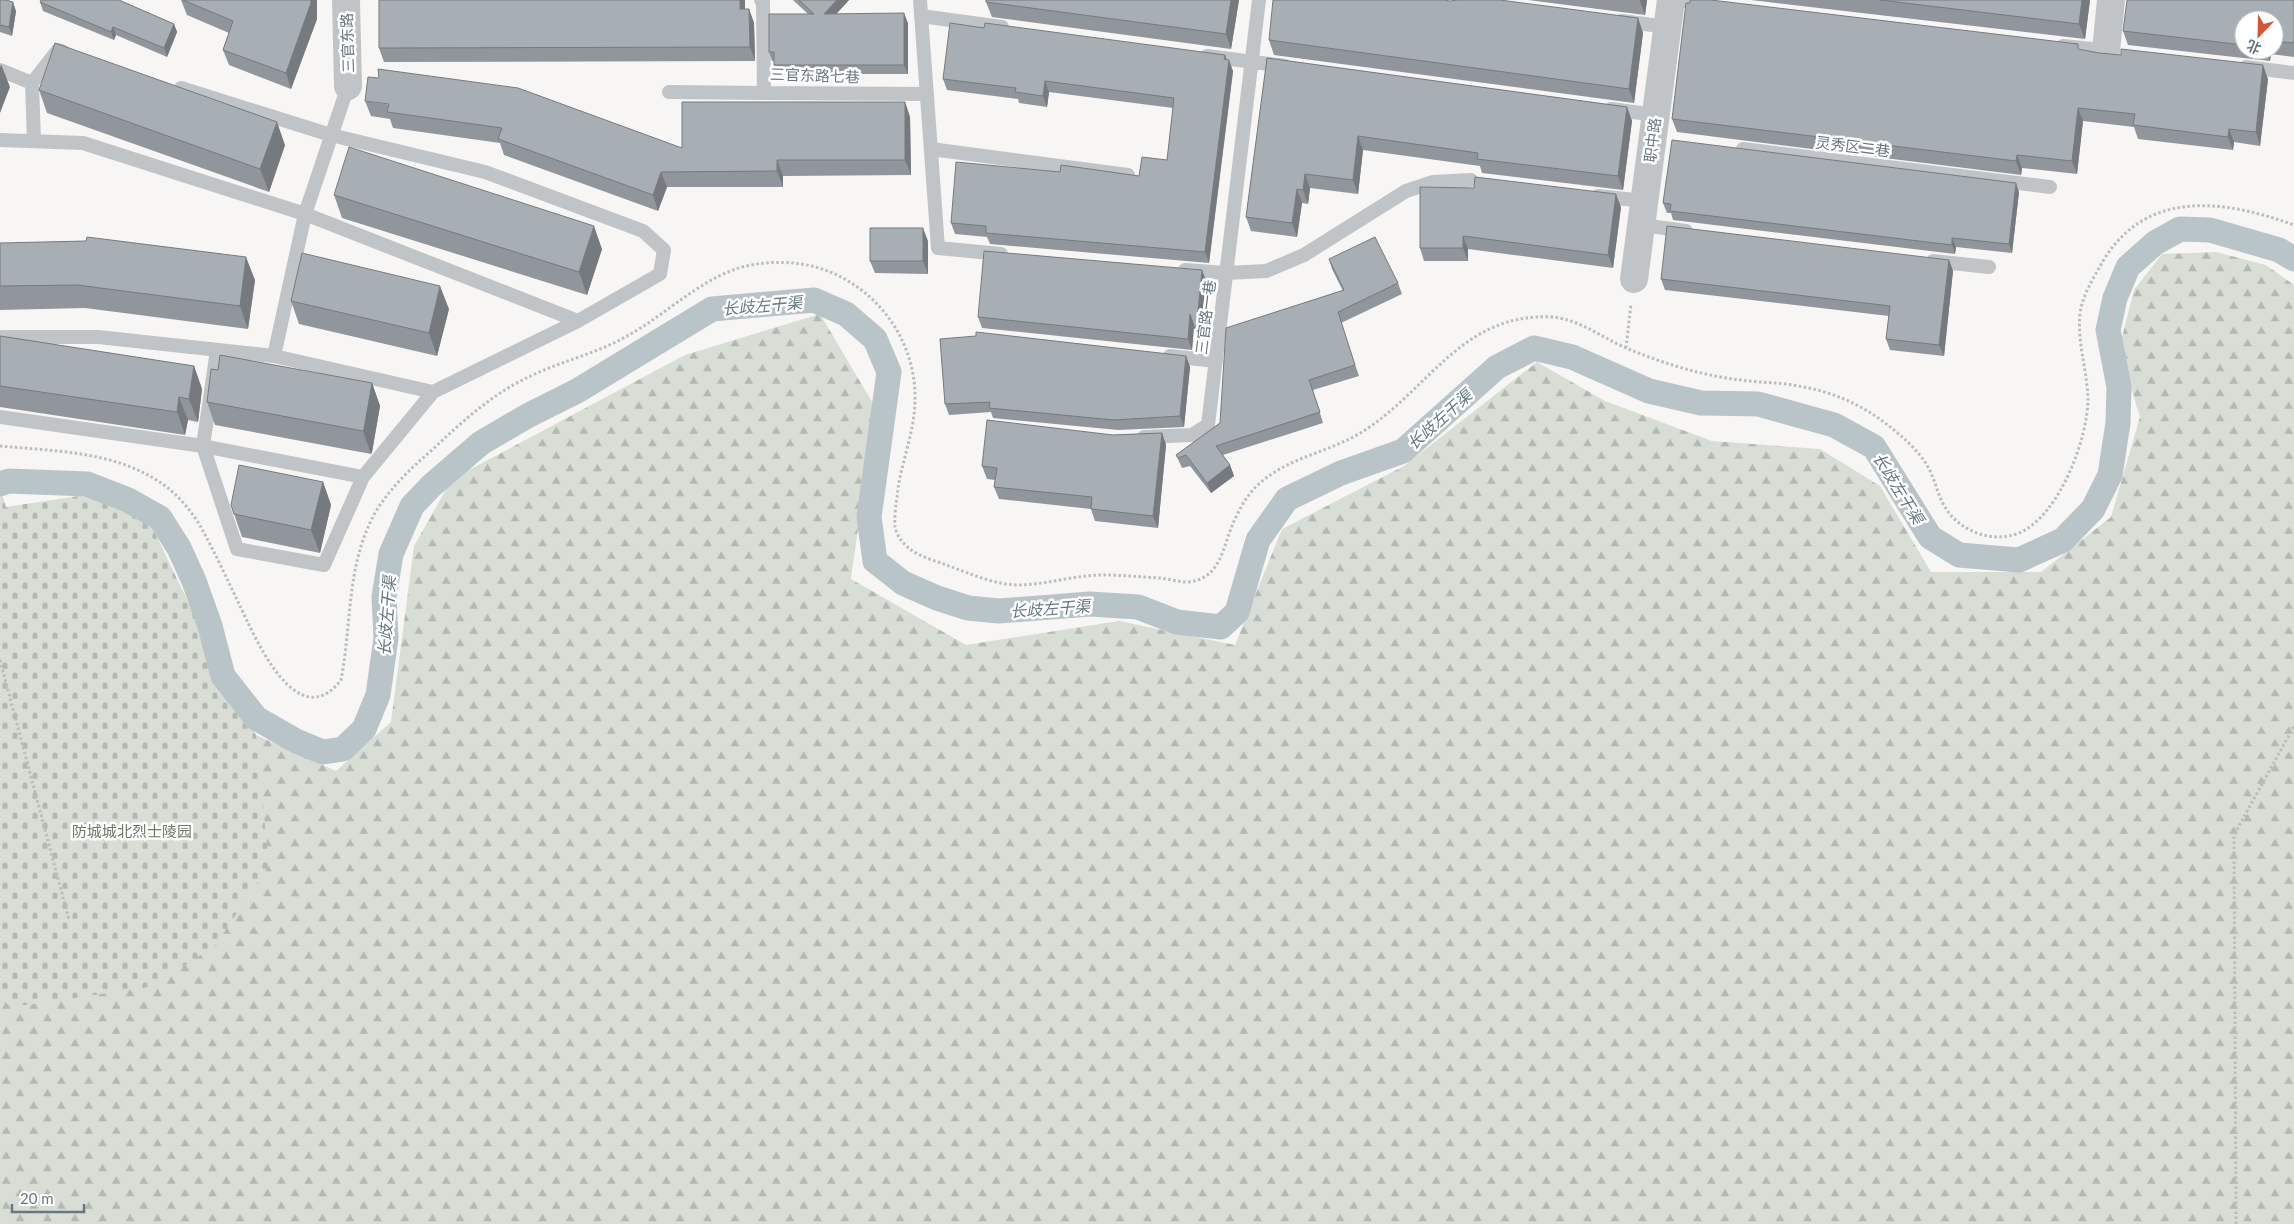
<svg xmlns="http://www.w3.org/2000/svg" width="2294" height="1224" font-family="Lato,'Noto Sans SC',sans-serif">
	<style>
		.forest { fill: url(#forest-firs) }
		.cemetery { fill: url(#cemetery-stones) }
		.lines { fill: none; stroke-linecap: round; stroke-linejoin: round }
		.canal { stroke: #b9c4c8; stroke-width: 25 }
		.path { stroke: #babdbf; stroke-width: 3; stroke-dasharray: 2.5 2.5; stroke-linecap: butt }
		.lane { stroke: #c0c4c7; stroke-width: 14 }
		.street { stroke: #c0c4c7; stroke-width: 28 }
		.wall { fill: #90969b; fill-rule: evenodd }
		.shaded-wall { fill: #767a7e }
		.building { fill: #a8afb4; stroke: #767a7e }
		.labels { text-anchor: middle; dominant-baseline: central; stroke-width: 5; stroke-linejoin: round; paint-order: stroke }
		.street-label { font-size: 15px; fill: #687782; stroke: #fff }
		.park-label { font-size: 15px; fill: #6b7a66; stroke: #fff }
		.water-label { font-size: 16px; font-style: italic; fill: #64787f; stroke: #fff }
	</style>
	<defs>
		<pattern id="forest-firs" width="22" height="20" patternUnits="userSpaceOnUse" patternTransform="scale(1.25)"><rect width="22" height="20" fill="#d8ddd5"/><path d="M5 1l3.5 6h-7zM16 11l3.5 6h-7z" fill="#b3b8b2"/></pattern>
		<pattern id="cemetery-stones" width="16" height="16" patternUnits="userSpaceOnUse" patternTransform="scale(1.25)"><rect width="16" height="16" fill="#d8ddd5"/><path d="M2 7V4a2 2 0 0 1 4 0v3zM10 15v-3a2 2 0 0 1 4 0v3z" fill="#b3b8b2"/></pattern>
	</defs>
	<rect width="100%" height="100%" fill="#f7f6f4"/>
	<path class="forest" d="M 2216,252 L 2266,265 L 2294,285 L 2294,1224 L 0,1224 L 0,944 L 121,505 L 151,525 L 200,627 L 215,679 L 256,735 L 336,771 L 391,722 L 414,546 L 452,479 L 685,355 L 820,314 L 875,407 L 851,579 L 966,645 L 1119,621 L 1235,645 L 1282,529 L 1404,466 L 1537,362 L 1605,401 L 1712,441 L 1820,449 L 1880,486 L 1931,572 L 2041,572 L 2111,517 L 2140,417 L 2119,349 L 2134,290 L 2162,254 Z"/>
	<path class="cemetery" d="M 0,487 L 6,507 L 91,494 L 121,505 L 151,525 L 200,627 L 215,679 L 256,735 L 269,865 L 215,946 L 150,987 L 12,1007 L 0,1000 Z"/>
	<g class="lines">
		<path class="canal" d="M 0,484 L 9,481 L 87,484 L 128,500 L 160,518 L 179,548 L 194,581 L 210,626 L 223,676 L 256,718 L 296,741 L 323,752 L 343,749 L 364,729 L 378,695 L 386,638 L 384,597 L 391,554 L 412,506 L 431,486 L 481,443 L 529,415 L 577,391 L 712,309 L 814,300 L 846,314 L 875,339 L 889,372 L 869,517 L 875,561 L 903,583 L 937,598 L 968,608 L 999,611 L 1090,604 L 1138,607 L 1177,622 L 1221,627 L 1237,612 L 1258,540 L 1287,499 L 1341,473 L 1403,451 L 1497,367 L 1534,348 L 1572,357 L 1649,391 L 1701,403 L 1758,404 L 1834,425 L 1874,447 L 1930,537 L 1959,555 L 2019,560 L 2063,540 L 2093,509 L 2110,475 L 2118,423 L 2119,387 L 2108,330 L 2115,298 L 2128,267 L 2155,243 L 2180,229 L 2210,230 L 2279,250 L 2294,259"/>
		<path class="path" d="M 1626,348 L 1631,304
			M 0,446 C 53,451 112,451 158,481 C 176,492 193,512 203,531 C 216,555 228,581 240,606 C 255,637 297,737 341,680 C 352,624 346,565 375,513 C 390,488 410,469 432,450 C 464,420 494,392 535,374 C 565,360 598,353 627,336 C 668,314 704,274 751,265 C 784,259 819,263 848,281 C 889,305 916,351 915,399 C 915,433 900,464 897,497 C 896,502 894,521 895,526 C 896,535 903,544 910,549 C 920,557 936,561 949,566 C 971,574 993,584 1017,585 C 1046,585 1074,575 1103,575 C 1122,575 1141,577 1160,578 C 1169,579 1179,582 1188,582 C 1218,579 1222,553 1230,531 C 1237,513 1246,495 1260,483 C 1289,457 1330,452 1362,432 C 1428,391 1462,312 1552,317 C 1580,319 1605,340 1631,350 C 1665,364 1704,376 1741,380 C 1760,383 1779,382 1798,386 C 1831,391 1863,405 1889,426 C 1903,437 1919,451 1928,467 C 1935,479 1937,494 1945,507 C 1959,531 1992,544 2019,533 C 2059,516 2088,439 2088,398 C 2087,370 2077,342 2080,313 C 2083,294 2094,277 2103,261 C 2147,188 2225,200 2294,225
			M 0,660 L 69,920
			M 2236,1224 L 2234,835 L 2294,726"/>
		<path class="lane" d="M 761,0 L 763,2 L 764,93 L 927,94
			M 920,0 L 938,248 L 1001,254
			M 1677,0 L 1709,4
			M 921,16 L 1002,27
			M 1622,21 L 1667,27
			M 2063,46 L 2111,51
			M 1207,56 L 1285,66
			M 2246,67 L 2294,73
			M 0,70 L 32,83 L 34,141
			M 32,83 L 58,50 L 62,51
			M 669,92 L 764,93
			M 1611,109 L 1656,115
			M 0,140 L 83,143 L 305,214 L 578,321
			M 931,149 L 1128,175
			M 1743,149 L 2050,187
			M 1598,196 L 1644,201
			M 1642,225 L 1686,231
			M 1933,261 L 1989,267
			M 1185,270 L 1226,273 L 1266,271 L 1304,255 L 1406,191 L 1433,182 L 1471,180
			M 0,337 L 98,337 L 274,356 L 433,392 L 578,321 L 660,274 L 664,250 L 643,231 L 485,172 L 331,135 L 181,88
			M 217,350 L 203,446 L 363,477 L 433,392
			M 274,356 L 305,214 L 348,86
			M 1170,356 L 1216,361
			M 0,417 L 203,446 L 237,549 L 324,565 L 363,477
			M 1144,437 L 1192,435 L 1208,425 L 1259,0"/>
		<path class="street" d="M 346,0 L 348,86
			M 2106,51 L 2111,0
			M 1634,279 L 1671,0"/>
	</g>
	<path class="wall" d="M 0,0 L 16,11 L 12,36 L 0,32 Z
		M 181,0 L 317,0 L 317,19 L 291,89 L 229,65 L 223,50 L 229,33 L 187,15 Z
		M 745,0 L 745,9 L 749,9 L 754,23 L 755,61 L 384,62 L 379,48 Z
		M 793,0 L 849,0 L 836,14 L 908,23 L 908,74 L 778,74 L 774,65 L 774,61 L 772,61 L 769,52 L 808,14 Z
		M 986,0 L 1239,0 L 1231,49 L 992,17 L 986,2 Z
		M 1528,0 L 1647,0 L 1645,15 Z
		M 1751,0 L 2090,0 L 2085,39 Z
		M 2294,0 L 2294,57 L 2271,54 L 2270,61 L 2128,45 L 2123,31 ZM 2244,20 L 2274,20 L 2274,50 L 2244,50 Z
		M 121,1 L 174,24 L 177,32 L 167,57 L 116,35 L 114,40 L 43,11 L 40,2 Z
		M 1450,1 L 1638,18 L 1643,33 L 1634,103 L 1274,55 L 1269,40 Z
		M 2081,50 L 2268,79 L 2260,146 L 2234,142 L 2233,150 L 2138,139 L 2134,127 L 2083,121 L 2077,174 L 2022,168 L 2021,175 L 1677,132 L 1672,119 Z
		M 1267,58 L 1627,107 L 1632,121 L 1623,190 L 1482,173 L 1480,166 L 1363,150 L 1358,194 L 1310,188 L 1308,204 L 1302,203 L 1297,237 L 1251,231 L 1246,217 Z
		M 1226,59 L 1233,71 L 1209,263 L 990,244 L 987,237 L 955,234 L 951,223 L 1060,172 L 1139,176 L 1167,160 L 1173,108 L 1049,92 L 1047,107 L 1019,103 L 1018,99 L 947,90 L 943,79 Z
		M 39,90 L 285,145 L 269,192 L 47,113 Z
		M 365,101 L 682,148 L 905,102 L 910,117 L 911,175 L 783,176 L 783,187 L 667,187 L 658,211 L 504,155 L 500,143 L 393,128 L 390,119 L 371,116 Z
		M 1474,188 L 1621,207 L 1613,268 L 1468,249 L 1468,261 L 1424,261 L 1420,248 Z
		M 2019,192 L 2012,253 L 1956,247 L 1955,254 L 1673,220 L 1671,213 L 1667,213 L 1663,203 Z
		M 334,195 L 602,249 L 587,295 L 342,218 Z
		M 928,241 L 928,274 L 875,273 L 870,261 Z
		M 0,243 L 255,280 L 248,329 L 85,308 L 0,310 Z
		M 1329,259 L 1398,283 L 1402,294 L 1341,323 L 1359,376 L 1313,390 L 1323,423 L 1223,455 L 1230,465 L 1234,476 L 1211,493 L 1190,466 L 1182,468 L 1176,455 L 1220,423 L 1343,291 L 1332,269 Z
		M 1949,260 L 1953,271 L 1944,356 L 1890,350 L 1886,339 L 1889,316 L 1665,290 L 1661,279 Z
		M 1206,280 L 1200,343 L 1194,326 L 1192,350 L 982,328 L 978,317 Z
		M 291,301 L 449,309 L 437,356 L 299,324 Z
		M 0,336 L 194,366 L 202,389 L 198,422 L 188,420 L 185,435 L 0,407 Z
		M 1186,356 L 1190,367 L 1184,427 L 1118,430 L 993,418 L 991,412 L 949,415 L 945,404 Z
		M 218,370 L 372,383 L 380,406 L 372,452 L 371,454 L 215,425 L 207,402 Z
		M 1162,433 L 1166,445 L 1158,528 L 1095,521 L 1091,509 L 999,499 L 994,487 L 995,480 L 987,479 L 982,466 L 1113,435 Z
		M 323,482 L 331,505 L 320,553 L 242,537 L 231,505 Z"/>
	<path class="shaded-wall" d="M 311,0 L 317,0 L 317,19 L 291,89 L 286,73 Z
		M 740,0 L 745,0 L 745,23 L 740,9 Z
		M 837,0 L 849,0 L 828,23 L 824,14 Z
		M 1231,0 L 1239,0 L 1231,49 L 1226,34 Z
		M 1640,0 L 1647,0 L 1645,15 L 1640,1 Z
		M 2082,0 L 2090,0 L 2085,39 L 2079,24 Z
		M 13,2 L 16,11 L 12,36 L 9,27 Z
		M 749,9 L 754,23 L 755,61 L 750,47 Z
		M 904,13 L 908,23 L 908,74 L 904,65 Z
		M 1638,18 L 1643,33 L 1634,103 L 1629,89 Z
		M 174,24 L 177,32 L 167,57 L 164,48 Z
		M 113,27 L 116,35 L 114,40 L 111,32 Z
		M 2266,50 L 2270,50 L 2271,54 L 2270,61 Z
		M 1225,55 L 1229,66 L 1229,60 L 1233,71 L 1209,263 L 1205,252 Z
		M 1,64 L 10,87 L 0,113 L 0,68 Z
		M 2263,65 L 2268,79 L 2260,146 L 2256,132 Z
		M 1045,81 L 1049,92 L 1047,107 L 1043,96 Z
		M 905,102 L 910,117 L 911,175 L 905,160 Z
		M 1627,107 L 1632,121 L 1623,190 L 1618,176 Z
		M 2078,108 L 2083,121 L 2077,174 L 2072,161 Z
		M 277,122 L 285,145 L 269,192 L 260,169 Z
		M 2229,129 L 2234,142 L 2233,150 L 2228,137 Z
		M 1358,136 L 1363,150 L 1358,194 L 1353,180 Z
		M 2017,155 L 2022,168 L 2021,175 L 2016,161 Z
		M 777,160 L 783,176 L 783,187 L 777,171 Z
		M 661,172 L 667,187 L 658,211 L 653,195 Z
		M 1305,174 L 1310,188 L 1308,204 L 1303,190 Z
		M 2016,183 L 2019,192 L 2012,253 L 2009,244 Z
		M 1297,189 L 1302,203 L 1297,237 L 1292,223 Z
		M 1616,194 L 1621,207 L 1613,268 L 1608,255 Z
		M 594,226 L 602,249 L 587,295 L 579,272 Z
		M 923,228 L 928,241 L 928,274 L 923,261 Z
		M 1463,236 L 1468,249 L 1468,261 L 1463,248 Z
		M 1952,238 L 1956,247 L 1955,254 L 1952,245 Z
		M 246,257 L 255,280 L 248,329 L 240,306 Z
		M 1949,260 L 1953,271 L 1944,356 L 1939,345 Z
		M 1202,270 L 1206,280 L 1200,343 L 1196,332 Z
		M 440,286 L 449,309 L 437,356 L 429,333 Z
		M 1190,314 L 1194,325 L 1192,350 L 1188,339 Z
		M 1186,356 L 1190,367 L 1184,427 L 1180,416 Z
		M 194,366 L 202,389 L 198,422 L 189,399 Z
		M 372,383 L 380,406 L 372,452 L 371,454 L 363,431 Z
		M 179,397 L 188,420 L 185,435 L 177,412 Z
		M 1162,433 L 1166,445 L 1158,528 L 1153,516 Z
		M 1230,465 L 1234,476 L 1211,493 L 1207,483 Z
		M 323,482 L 331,505 L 320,553 L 311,530 Z"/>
	<path class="building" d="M 0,0 L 6,0 L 13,2 L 9,27 L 0,25 Z
		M 41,0 L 119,0 L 174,24 L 164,48 L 113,27 L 111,32 L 40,2 Z
		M 183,0 L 311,0 L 311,3 L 286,73 L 223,50 L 233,21 Z
		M 379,0 L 740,0 L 740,9 L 749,9 L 750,47 L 379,48 Z
		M 799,0 L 837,0 L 824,14 L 904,13 L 904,65 L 774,65 L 774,52 L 769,52 L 769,14 L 814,14 Z
		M 986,0 L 1231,0 L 1226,34 L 986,2 Z
		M 1273,0 L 1444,0 L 1450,1 L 1458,0 L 1500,0 L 1638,18 L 1629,89 L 1269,40 Z
		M 1690,0 L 1711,0 L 2078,44 L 2078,49 L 2099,53 L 2121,55 L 2121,49 L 2263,65 L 2256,132 L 2229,129 L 2228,137 L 2133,125 L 2135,114 L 2078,108 L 2072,161 L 2017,155 L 2016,161 L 1672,119 L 1686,3 L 1690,3 Z
		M 1880,0 L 2082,0 L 2079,24 Z
		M 2127,0 L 2294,0 L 2294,43 L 2274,41 L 2274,20 L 2244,20 L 2244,45 L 2123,31 Z
		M 950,23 L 984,28 L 985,23 L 1225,55 L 1224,59 L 1229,60 L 1205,252 L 986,233 L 986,226 L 951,223 L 956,162 L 1060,172 L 1061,165 L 1139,176 L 1142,157 L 1167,160 L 1174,98 L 1045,81 L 1043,96 L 1015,92 L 1016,88 L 943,79 Z
		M 55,43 L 277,122 L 260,169 L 39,90 Z
		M 1267,58 L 1627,107 L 1618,176 L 1477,159 L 1478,153 L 1358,136 L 1353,180 L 1305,174 L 1303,190 L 1297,189 L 1292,223 L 1246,217 Z
		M 378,69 L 518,88 L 682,148 L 682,102 L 905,102 L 905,160 L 777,160 L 777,171 L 661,172 L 653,195 L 498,139 L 502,128 L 387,112 L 389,104 L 365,101 L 368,77 L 379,78 Z
		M 1672,140 L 2016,183 L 2009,244 L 1952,238 L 1952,245 L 1670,211 L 1671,204 L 1663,203 Z
		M 349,147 L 594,226 L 579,272 L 334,195 Z
		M 1475,177 L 1616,194 L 1608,255 L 1463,236 L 1463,248 L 1420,248 L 1420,187 L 1474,188 Z
		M 1667,226 L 1949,260 L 1939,345 L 1886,339 L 1890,306 L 1661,279 Z
		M 870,228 L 923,228 L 923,261 L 870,261 Z
		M 87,237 L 246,257 L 240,306 L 77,285 L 0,286 L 0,243 L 86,241 Z
		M 1375,237 L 1398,283 L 1338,312 L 1355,365 L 1309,380 L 1320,412 L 1216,446 L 1230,465 L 1207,483 L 1186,455 L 1178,458 L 1176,455 L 1220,423 L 1226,328 L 1344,290 L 1329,259 Z
		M 984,251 L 1202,270 L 1196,332 L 1190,314 L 1188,339 L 978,317 Z
		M 302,253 L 440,286 L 429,333 L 291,301 Z
		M 976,332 L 1186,356 L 1180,416 L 1114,420 L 989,408 L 990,402 L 945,404 L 940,339 L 976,336 Z
		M 0,336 L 194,366 L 189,399 L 179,397 L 177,412 L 0,386 Z
		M 220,355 L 372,383 L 364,429 L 363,431 L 207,402 L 211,369 L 218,370 Z
		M 987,420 L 1113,435 L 1162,433 L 1153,516 L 1091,509 L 1092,497 L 994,487 L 997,468 L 982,466 Z
		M 239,465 L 323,482 L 311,530 L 234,514 L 231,505 Z"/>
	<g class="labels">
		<g class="street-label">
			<text transform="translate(347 43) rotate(-92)">三官东路</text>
			<text transform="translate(815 75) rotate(2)">三官东路七巷</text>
			<text transform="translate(1652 140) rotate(-83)">职中路</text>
			<text transform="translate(1853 146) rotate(7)">灵秀区二巷</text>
			<text transform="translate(1205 317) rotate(-83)">三官路一巷</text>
		</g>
		<g class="park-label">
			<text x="132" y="831">防城城北烈士陵园</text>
		</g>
		<g class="water-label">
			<text transform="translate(762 305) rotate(-5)">长歧左干渠</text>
			<text transform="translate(1439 419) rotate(-42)">长歧左干渠</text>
			<text transform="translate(1899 488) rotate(58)">长歧左干渠</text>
			<text transform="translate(1050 608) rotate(-4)">长歧左干渠</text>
			<text transform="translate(386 616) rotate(-86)">长歧左干渠</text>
		</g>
	</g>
	<g transform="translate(2259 35) rotate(203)"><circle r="24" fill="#ffffff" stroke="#c3c9cd"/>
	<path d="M0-4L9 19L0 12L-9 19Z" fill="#d55536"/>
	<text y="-8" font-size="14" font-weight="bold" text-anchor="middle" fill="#687782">北</text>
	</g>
	<path d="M12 1204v8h72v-8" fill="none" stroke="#687782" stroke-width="2.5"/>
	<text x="20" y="1204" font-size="15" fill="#687782" stroke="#ffffff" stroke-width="4" paint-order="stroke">20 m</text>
</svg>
